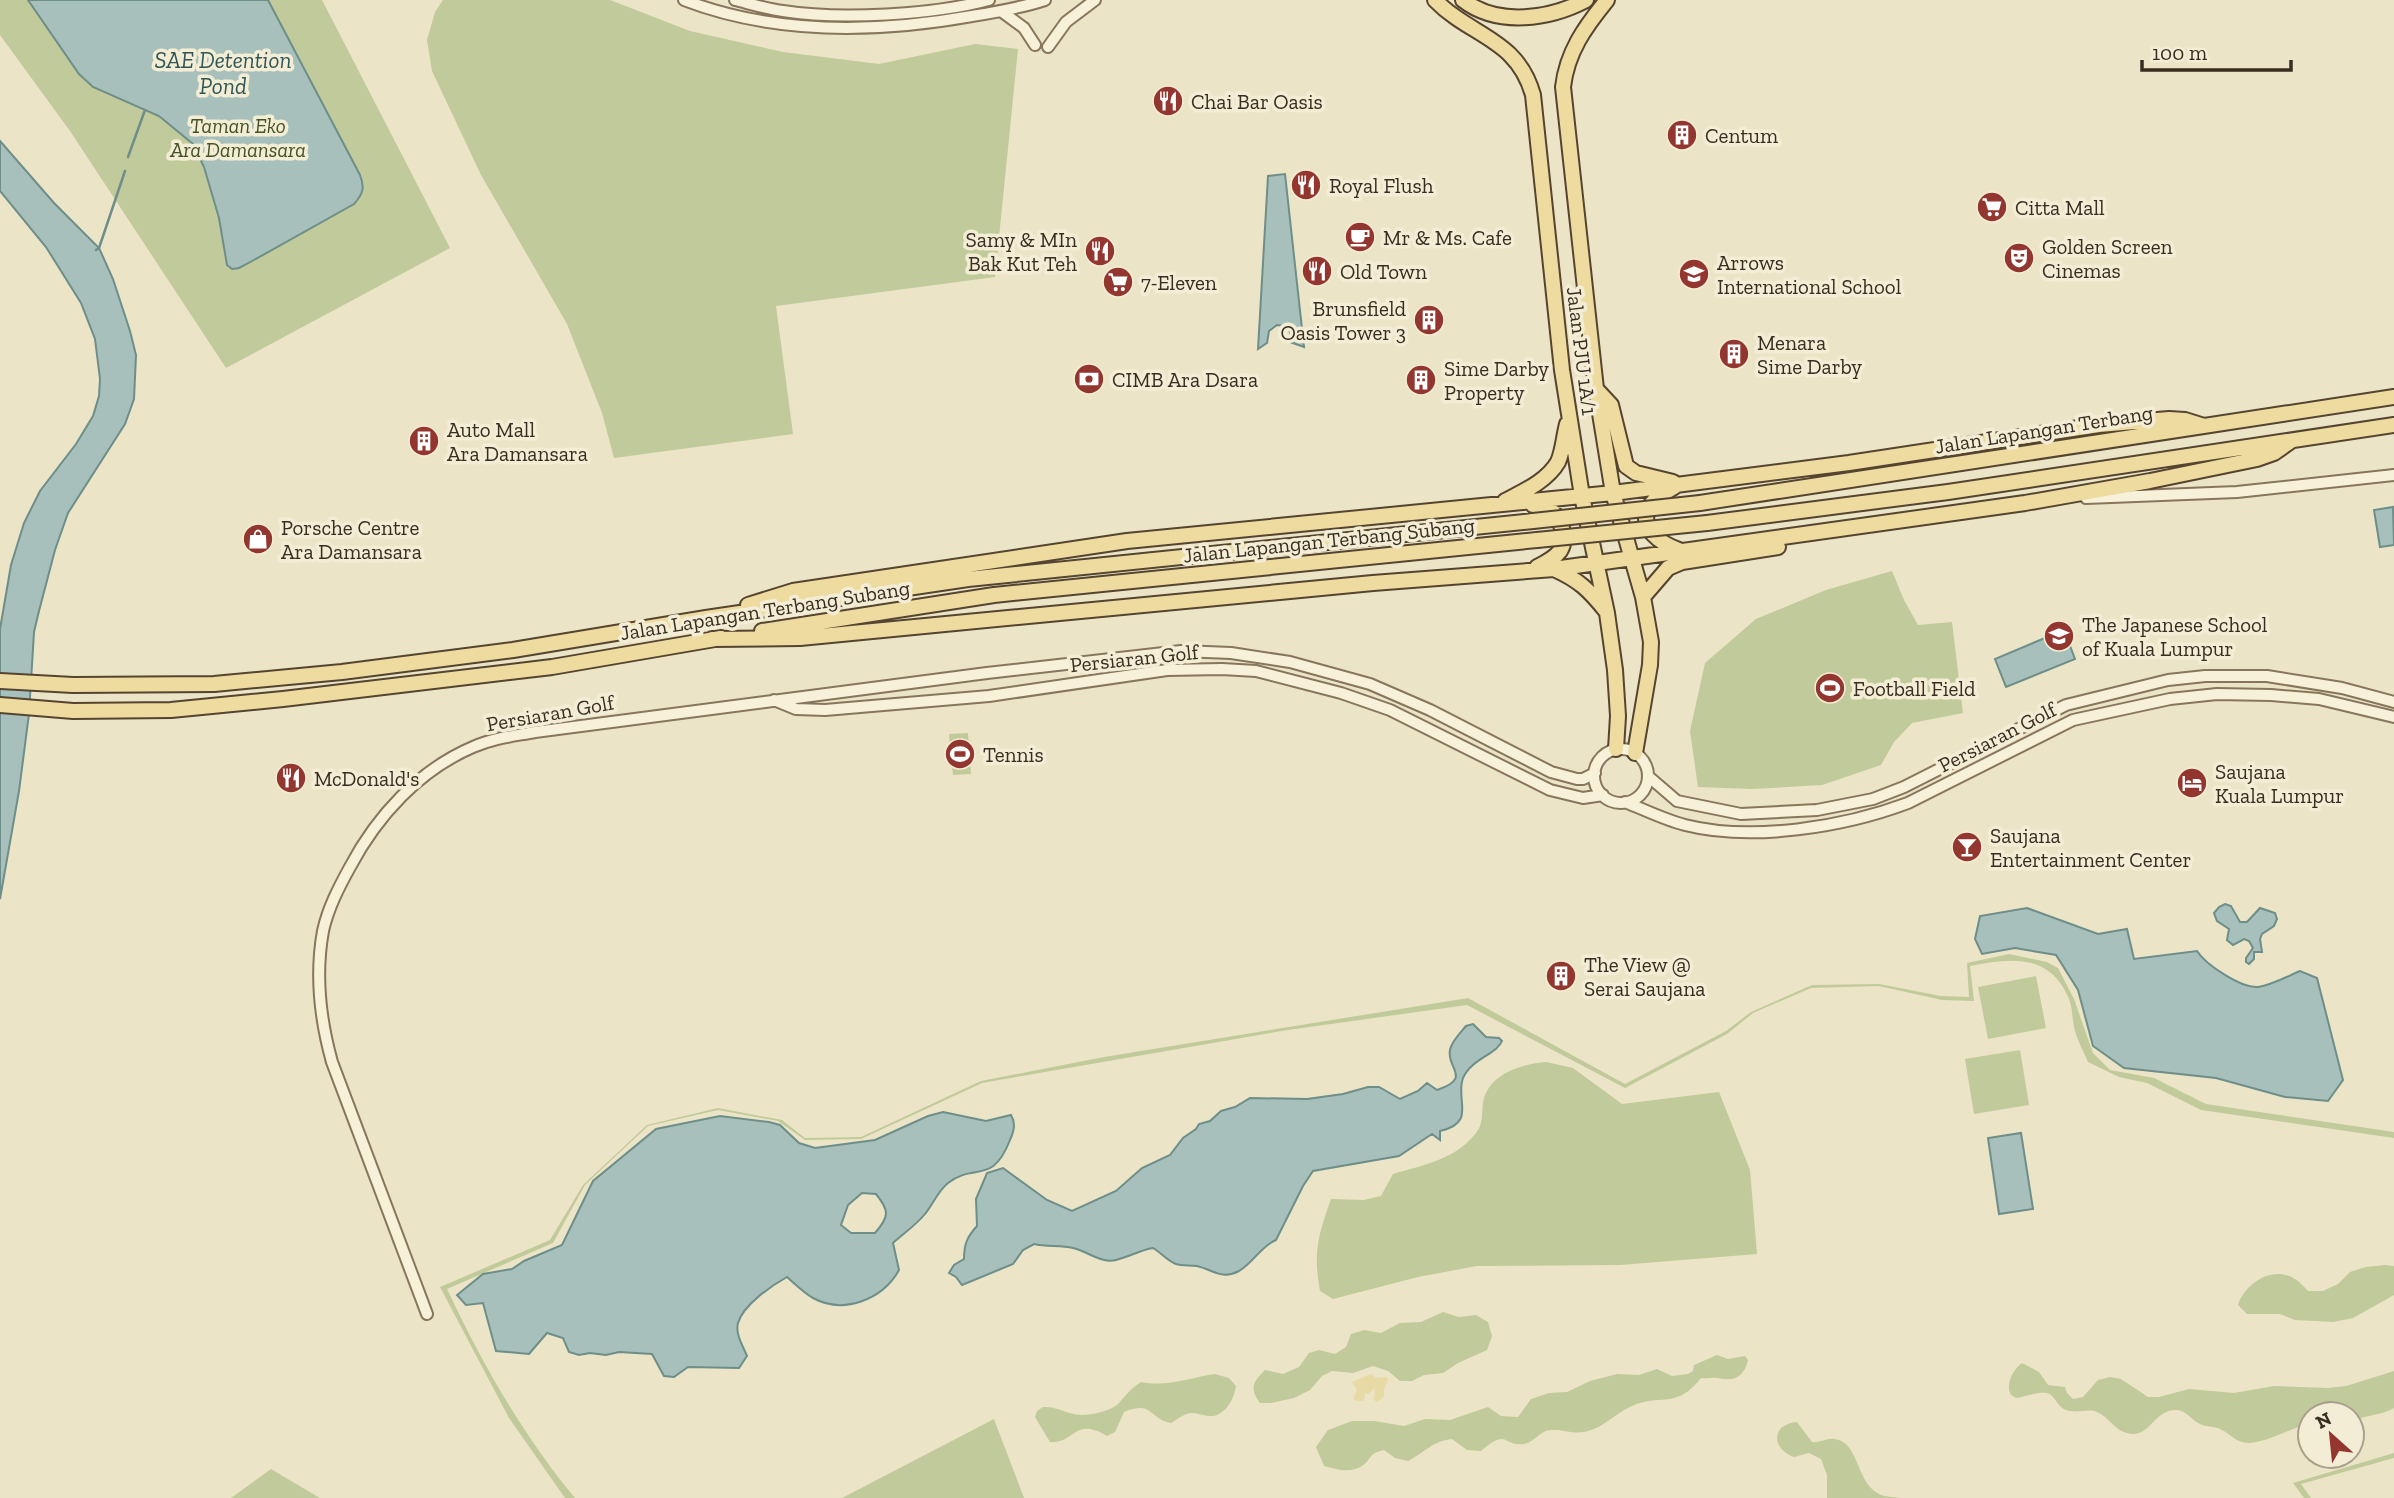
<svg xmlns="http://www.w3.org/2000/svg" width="2394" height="1498" font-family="'Zilla Slab',serif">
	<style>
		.green { fill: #c1ca9a }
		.sand { fill: #e7daa4 }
		.water { fill: #a7c0bb; stroke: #6e8e89; stroke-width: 2; fill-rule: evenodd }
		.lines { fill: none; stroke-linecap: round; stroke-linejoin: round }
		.stream { stroke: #6e8e89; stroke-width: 2.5 }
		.minor-casing { stroke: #87765c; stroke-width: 14 }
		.major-casing { stroke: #554430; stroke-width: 18 }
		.minor { stroke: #f7f1d9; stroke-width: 10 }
		.major { stroke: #eddba0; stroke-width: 14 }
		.major-bridge-casing { stroke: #554430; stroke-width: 18; stroke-linecap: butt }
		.major-bridge { stroke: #eddba0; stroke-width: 14 }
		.labels { text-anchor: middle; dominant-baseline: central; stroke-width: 7; stroke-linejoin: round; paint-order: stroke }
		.poi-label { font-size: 21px; fill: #382d20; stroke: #f4edd5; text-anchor: start }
		.park-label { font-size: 21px; font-style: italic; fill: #455327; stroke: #f4edd5 }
		.street-label { font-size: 21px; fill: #382d20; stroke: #f4edd5 }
		.water-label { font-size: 23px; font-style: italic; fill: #305657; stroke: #f4edd5 }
	</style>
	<rect width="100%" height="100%" fill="#ece4c6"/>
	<path class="green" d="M 0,0 L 322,0 L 450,248 L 226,368 L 70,131 L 0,35 Z
		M 443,0 L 610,0 L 690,31 L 783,52 L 879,64 L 975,44 L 1018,49 L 995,277 L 776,306 L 793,434 L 614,458 L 602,413 L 567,324 L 481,175 L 432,71 L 427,40 L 435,12 Z
		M 1892,571 L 1904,600 L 1918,625 L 1952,622 L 1963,713 L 1912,723 L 1894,742 L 1881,765 L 1822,785 L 1752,789 L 1698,787 L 1690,731 L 1705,663 L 1756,619 L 1826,590 Z
		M 968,733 L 971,774 L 953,775 L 949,734 Z
		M 2009,954 L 2047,962 L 2058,968 L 2074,999 L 2093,1053 L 2110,1070 L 2154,1078 L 2206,1104 L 2394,1132 L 2394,1138 L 2201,1110 L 2147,1083 L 2119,1077 L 2088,1062 C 2084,1052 2078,1042 2075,1031 C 2072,1021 2073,1009 2069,999 C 2050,953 2011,958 1970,966 L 1974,1001 L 1942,1000 L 1879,986 L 1811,988 L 1753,1013 L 1727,1034 L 1625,1088 L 1467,1005 L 1288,1030 L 982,1083 L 861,1139 L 805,1140 L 778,1121 L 718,1110 L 648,1126 L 585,1185 L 553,1243 L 447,1289 C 482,1363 522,1434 575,1498 L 565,1498 L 509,1418 L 440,1287 L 550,1240 L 583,1185 L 647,1125 L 718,1108 L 782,1120 L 805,1138 L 861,1137 L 981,1081 L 1104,1057 L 1468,998 L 1625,1084 L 1726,1031 L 1751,1012 L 1812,985 L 1879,984 L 1941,996 L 1969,997 L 1967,963 Z
		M 2036,976 L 2046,1028 L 1988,1039 L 1978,987 Z
		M 2020,1050 L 2029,1105 L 1974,1114 L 1965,1059 Z
		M 1546,1062 L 1573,1068 L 1622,1104 L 1719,1092 L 1750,1170 L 1757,1254 L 1620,1265 L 1477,1266 L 1418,1277 L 1333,1299 L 1320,1291 C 1313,1252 1318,1236 1331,1199 L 1364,1200 L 1381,1196 L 1393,1174 C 1423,1165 1459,1159 1478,1130 C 1484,1121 1481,1108 1484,1098 C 1492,1073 1522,1064 1546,1062 Z
		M 2385,1265 L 2394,1266 L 2394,1295 L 2353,1318 L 2333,1322 L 2295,1320 L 2280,1314 L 2247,1314 L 2238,1305 C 2245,1283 2273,1265 2295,1279 C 2300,1282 2304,1287 2308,1291 L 2323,1291 L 2338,1284 L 2350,1272 L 2366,1267 Z
		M 1443,1312 L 1459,1317 L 1476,1315 L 1488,1322 L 1492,1336 L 1487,1350 L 1458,1363 L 1443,1373 L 1424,1375 L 1412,1381 L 1400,1381 L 1388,1371 L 1373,1366 L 1353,1373 L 1332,1371 L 1322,1376 L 1310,1390 L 1294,1398 L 1271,1403 L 1260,1403 C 1249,1388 1253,1382 1265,1370 L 1283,1374 L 1299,1367 L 1309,1353 L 1319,1350 L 1335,1354 L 1346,1347 L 1351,1334 L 1364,1330 L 1381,1333 L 1400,1323 L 1421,1322 Z
		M 1717,1355 L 1728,1359 L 1745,1356 L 1748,1360 C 1744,1377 1734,1382 1718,1378 C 1713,1377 1707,1379 1701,1378 C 1675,1411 1661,1392 1630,1407 C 1616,1413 1604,1427 1588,1431 C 1572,1435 1565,1429 1552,1430 C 1540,1430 1535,1442 1524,1444 C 1502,1447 1509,1427 1481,1451 L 1467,1450 L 1452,1439 C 1432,1441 1426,1452 1408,1461 L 1395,1458 L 1384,1450 C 1367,1454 1374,1457 1362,1466 C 1350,1474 1336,1469 1324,1466 L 1316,1447 L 1328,1430 L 1352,1421 L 1374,1421 L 1404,1426 L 1425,1419 L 1450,1420 L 1488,1407 L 1501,1416 L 1518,1417 L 1531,1399 L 1549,1393 L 1567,1392 L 1590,1381 L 1617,1374 L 1639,1375 L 1657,1369 L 1672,1376 L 1688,1374 L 1693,1371 L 1694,1365 Z
		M 2022,1363 L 2039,1372 L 2048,1385 L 2065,1387 L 2067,1393 L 2073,1399 L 2083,1397 L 2098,1380 L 2110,1377 L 2121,1379 L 2148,1397 L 2159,1397 L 2189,1389 L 2234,1393 L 2274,1386 L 2328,1388 L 2346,1386 L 2394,1371 L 2394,1408 C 2381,1416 2366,1414 2352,1422 L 2352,1414 L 2310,1414 L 2310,1424 C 2289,1428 2269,1442 2249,1443 C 2236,1443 2231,1434 2220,1429 C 2214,1426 2206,1427 2200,1424 C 2191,1420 2186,1410 2177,1410 C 2153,1409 2150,1440 2127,1433 C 2114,1430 2109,1417 2097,1412 C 2088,1408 2076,1414 2066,1410 C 2057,1406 2057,1400 2051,1395 C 2045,1389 2024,1397 2016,1398 L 2011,1395 C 2005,1385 2013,1369 2022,1363 Z
		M 1215,1374 L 1229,1378 L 1236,1386 C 1234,1400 1224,1418 1208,1416 C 1202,1415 1197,1413 1191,1413 C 1183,1414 1178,1419 1171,1423 C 1148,1419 1154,1400 1124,1412 L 1115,1432 L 1107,1436 C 1074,1416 1075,1444 1050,1442 L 1035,1417 L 1037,1411 L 1043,1407 C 1054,1406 1064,1412 1074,1414 C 1085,1417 1108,1412 1117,1405 C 1126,1396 1128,1390 1141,1382 C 1169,1387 1188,1378 1215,1374 Z
		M 994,1419 L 1024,1498 L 842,1498 Z
		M 1797,1422 L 1812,1442 C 1820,1443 1827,1438 1834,1439 C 1860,1441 1855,1484 1881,1495 C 1887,1497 1896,1497 1902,1498 L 1827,1498 L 1827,1475 L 1821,1459 L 1809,1453 L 1794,1457 C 1770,1448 1772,1424 1797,1422 Z
		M 2394,1453 L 2394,1458 L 2301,1484 L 2311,1498 L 2304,1498 L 2293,1483 Z
		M 271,1469 L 320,1498 L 231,1498 Z"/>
	<path class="sand" d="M 1371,1374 L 1376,1378 L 1386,1377 L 1388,1380 L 1384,1389 L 1384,1396 L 1377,1402 L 1374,1400 L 1375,1388 L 1368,1394 L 1365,1393 L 1364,1401 L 1356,1401 L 1353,1398 L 1357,1390 L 1352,1382 Z"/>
	<path class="water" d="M 28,0 L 268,0 L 360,175 C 365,188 363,194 354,204 L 254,260 L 239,268 L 232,269 L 227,265 L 219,218 L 204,167 L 193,144 L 159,116 L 93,87 L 79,74 Z
		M 0,141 L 54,203 L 99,248 L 113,279 L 130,331 L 136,355 L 134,399 L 125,424 L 68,513 L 55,550 L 39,611 L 34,632 L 29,714 L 19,791 L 0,899 L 0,629 L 11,565 L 24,523 L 40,491 L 76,444 L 93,416 L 99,396 L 100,379 L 95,339 L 81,303 L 46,247 L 0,191 Z
		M 1285,174 L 1304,347 L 1290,342 L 1290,332 L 1286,326 L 1277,325 L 1269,331 L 1267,343 L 1258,349 L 1268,176 Z
		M 2393,507 L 2394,545 L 2380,547 L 2374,510 Z
		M 2064,630 L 2075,659 L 2006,687 L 1995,659 Z
		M 2225,904 L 2231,906 L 2240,922 L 2247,922 L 2260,908 L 2275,913 L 2277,919 L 2274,926 L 2262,934 L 2260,939 L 2262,952 L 2254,952 L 2254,959 L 2249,964 L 2246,962 L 2246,958 L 2253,948 L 2249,941 L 2244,939 L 2233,945 L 2227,940 L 2229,929 L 2217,921 L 2214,913 L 2219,907 Z
		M 2027,908 L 2098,934 L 2127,929 L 2134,959 L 2197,951 C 2206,965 2241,988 2258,987 C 2272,985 2288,976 2300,971 L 2317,978 L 2343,1080 L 2328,1101 L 2285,1097 L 2216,1078 L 2124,1068 L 2093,1046 L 2078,990 L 2056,955 L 2015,948 L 1982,954 L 1975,939 L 1980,916 Z
		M 1473,1024 L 1486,1037 L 1499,1038 L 1502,1041 C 1497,1054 1471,1059 1463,1078 C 1455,1100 1477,1123 1440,1131 L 1440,1140 L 1432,1134 L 1399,1156 L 1313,1171 L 1303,1186 L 1276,1240 C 1261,1246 1253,1263 1239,1271 C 1222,1280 1213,1270 1197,1266 C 1190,1265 1182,1266 1176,1264 C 1168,1261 1160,1252 1153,1248 C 1140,1250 1129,1257 1116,1260 C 1102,1264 1087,1251 1073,1248 C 1060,1245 1047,1247 1034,1244 L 1023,1250 L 1013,1264 L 962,1285 L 956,1277 L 949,1273 L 954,1265 L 964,1259 C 964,1244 967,1237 977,1226 L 976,1199 L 987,1173 L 1003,1168 L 1047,1200 L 1072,1211 L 1116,1191 L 1142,1168 L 1170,1155 L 1183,1138 L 1196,1129 L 1199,1124 L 1210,1121 L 1221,1111 L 1235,1107 L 1250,1098 L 1307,1099 L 1343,1094 L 1368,1087 L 1379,1087 L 1400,1099 L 1418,1091 L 1427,1083 L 1437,1090 C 1473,1078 1446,1068 1450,1050 C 1451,1042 1461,1032 1466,1026 Z
		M 943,1112 L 986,1121 L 1011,1115 C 1016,1123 1014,1131 1010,1140 C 992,1186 975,1162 948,1183 C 938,1191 933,1204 925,1214 C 916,1225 903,1234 893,1243 L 899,1270 C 883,1299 844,1315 813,1298 C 804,1293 795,1284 787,1277 C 771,1286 743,1305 738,1323 C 735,1334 743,1346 747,1356 L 739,1368 L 688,1367 L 674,1377 L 664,1376 L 652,1354 L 619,1352 L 606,1355 L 590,1353 L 579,1355 L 569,1352 L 563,1338 L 547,1333 L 529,1354 L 496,1351 L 483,1303 L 466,1305 L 457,1295 L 483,1274 L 512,1269 L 524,1261 L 562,1245 L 593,1181 L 656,1129 L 720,1116 L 769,1122 L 780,1125 L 799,1143 L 815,1148 L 875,1140 L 928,1116 ZM 862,1193 L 876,1194 C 890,1211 889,1217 875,1233 L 851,1233 L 841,1225 L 848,1205 Z
		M 2021,1133 L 2033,1209 L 1999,1214 L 1988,1138 Z"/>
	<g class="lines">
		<path class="stream" d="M 128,157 L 145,110
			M 96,250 L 99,248 L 125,171"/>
		<g class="minor-casing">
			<path id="minor" d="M 684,0 C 775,35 877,33 972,16 C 996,12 1021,8 1045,0
				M 735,0 C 751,4 767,9 783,11 C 840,20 933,15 989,0
				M 1001,11 L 1024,28 L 1035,45
				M 1048,47 L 1066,22 L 1095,0
				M 2086,498 L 2237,492 L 2394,475
				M 774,700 L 796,709 L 825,710 L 989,696 L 1167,670 L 1222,669 L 1256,671 L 1341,693 L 1390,710 L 1550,790 L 1583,798 L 1603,795
				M1594 776a27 27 0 1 1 54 0a27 27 0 1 1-54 0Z
				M 1648,776 L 1677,801 L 1741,814 L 1817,810 L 1873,799 L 1904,787 L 2066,705 L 2168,680 L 2205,676 L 2267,676 L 2342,688 L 2394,702
				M 1625,802 C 1645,810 1665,820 1685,825 C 1752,842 1844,827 1908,803 L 2073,720 L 2170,699 L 2217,694 L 2271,695 L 2319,699 L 2394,717
				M 427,1314 L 332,1062 C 320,1019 315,975 323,931 C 328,908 339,887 350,867 C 377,816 419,770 473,747 C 493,738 514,736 535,732 L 987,673 L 1181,651 L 1231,653 L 1290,662 L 1370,684 L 1430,710 L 1551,772 L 1577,779 L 1583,779 L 1595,773"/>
		</g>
		<g class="major-casing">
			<path id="major" d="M 1435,0 C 1471,37 1517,38 1533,95 L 1562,370 L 1582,496 L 1607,613 L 1615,670 L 1618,716 L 1616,749
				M 1463,0 C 1498,27 1550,19 1586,0
				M 1607,0 C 1585,27 1567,52 1563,87 L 1596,389 L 1613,493 L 1643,597 L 1651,642 L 1650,665 L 1635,753
				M 1596,389 L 1611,405 L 1626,466 L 1636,473 L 1673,482
				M 1676,486 C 1667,491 1655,497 1650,506 C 1636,528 1662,544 1679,550
				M 1505,501 C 1524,491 1547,481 1558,462 C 1563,451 1564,435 1567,424
				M 1700,503 L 2394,397
				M 1533,505 C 1538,506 1545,507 1550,510 C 1561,517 1568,539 1560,551 C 1554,559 1545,563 1537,567
				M 1707,523 L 1948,492 L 2394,425
				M 1554,569 C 1579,580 1589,590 1606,611
				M 1643,597 L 1668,568 L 1682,562 L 1778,547
				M 748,605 L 793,591 L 1127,541 L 1613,493 L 1849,463 L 2099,425 L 2169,419 L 2185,420 L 2204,426
				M 762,631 L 994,595 L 1537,540
				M 712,639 L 800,638 L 1373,583 L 1554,569 L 2025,503 L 2150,481 L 2257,459 L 2274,453 L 2291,441
				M 0,681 L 73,685 L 214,684 L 342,672 L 513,650 L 706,618 L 968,579 L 1533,521
				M 0,705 L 73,711 L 171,710 L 283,699 L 552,667 L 721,638"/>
		</g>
		<use href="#minor" class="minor"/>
		<use href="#major" class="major"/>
		<g class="major-bridge-casing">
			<path id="major-bridge" d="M 1533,521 L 1700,503
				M 1537,540 L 1707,523"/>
		</g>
		<use href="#major-bridge" class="major-bridge"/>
	</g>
	<defs>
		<g id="restaurant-disc" transform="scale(1.575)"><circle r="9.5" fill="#93362f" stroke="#f4edd5"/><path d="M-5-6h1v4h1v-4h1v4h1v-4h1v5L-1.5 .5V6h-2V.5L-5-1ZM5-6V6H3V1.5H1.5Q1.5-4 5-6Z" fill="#fff"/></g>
		<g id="building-disc" transform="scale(1.575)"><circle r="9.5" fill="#93362f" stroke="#f4edd5"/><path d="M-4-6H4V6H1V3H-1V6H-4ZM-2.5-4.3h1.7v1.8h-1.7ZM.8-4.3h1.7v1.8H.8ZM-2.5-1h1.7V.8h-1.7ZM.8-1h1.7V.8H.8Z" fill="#fff"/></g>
		<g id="supermarket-disc" transform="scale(1.575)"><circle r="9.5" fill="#93362f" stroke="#f4edd5"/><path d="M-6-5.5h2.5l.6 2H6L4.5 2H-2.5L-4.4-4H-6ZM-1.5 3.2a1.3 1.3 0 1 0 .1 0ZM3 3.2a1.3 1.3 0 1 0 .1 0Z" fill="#fff"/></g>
		<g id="cafe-disc" transform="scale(1.575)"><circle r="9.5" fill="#93362f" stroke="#f4edd5"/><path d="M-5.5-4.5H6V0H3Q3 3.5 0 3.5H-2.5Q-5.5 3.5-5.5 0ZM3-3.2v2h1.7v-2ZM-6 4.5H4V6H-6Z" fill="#fff"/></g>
		<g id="theatre-disc" transform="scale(1.575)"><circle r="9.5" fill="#93362f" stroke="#f4edd5"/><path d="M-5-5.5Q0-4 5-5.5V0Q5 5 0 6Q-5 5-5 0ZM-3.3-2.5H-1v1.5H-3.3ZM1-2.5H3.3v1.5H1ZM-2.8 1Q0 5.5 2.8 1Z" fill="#fff"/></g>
		<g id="school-disc" transform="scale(1.575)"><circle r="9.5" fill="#93362f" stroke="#f4edd5"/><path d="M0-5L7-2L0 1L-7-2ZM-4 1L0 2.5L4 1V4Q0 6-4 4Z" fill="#fff"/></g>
		<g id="bank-disc" transform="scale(1.575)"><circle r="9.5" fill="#93362f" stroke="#f4edd5"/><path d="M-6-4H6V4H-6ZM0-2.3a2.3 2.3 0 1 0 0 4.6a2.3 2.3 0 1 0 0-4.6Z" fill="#fff"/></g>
		<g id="shop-disc" transform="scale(1.575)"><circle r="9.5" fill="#93362f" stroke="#f4edd5"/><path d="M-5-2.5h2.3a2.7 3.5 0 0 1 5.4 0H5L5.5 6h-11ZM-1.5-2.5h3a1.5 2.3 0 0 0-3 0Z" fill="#fff"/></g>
		<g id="stadium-disc" transform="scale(1.575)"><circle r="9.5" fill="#93362f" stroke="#f4edd5"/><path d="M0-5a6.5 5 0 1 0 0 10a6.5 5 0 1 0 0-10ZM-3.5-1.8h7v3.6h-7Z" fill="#fff"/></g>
		<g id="hotel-disc" transform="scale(1.575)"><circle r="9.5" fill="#93362f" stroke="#f4edd5"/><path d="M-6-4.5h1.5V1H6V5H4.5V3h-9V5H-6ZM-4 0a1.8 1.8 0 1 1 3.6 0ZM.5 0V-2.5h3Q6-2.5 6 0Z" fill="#fff"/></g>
		<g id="bar-disc" transform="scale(1.575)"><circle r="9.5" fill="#93362f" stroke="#f4edd5"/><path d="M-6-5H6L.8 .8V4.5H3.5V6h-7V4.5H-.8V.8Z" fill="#fff"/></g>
	</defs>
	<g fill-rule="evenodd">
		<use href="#restaurant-disc" x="1168" y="101"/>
		<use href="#building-disc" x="1682" y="135"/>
		<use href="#restaurant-disc" x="1306" y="185"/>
		<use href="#supermarket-disc" x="1992" y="207"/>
		<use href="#cafe-disc" x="1360" y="237"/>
		<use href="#restaurant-disc" x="1100" y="251"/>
		<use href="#theatre-disc" x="2019" y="258"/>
		<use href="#restaurant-disc" x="1317" y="271"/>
		<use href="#school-disc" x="1694" y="274"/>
		<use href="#supermarket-disc" x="1118" y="282"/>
		<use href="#building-disc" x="1429" y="320"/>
		<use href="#building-disc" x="1734" y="354"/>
		<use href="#bank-disc" x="1089" y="379"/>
		<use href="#building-disc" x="1421" y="380"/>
		<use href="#building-disc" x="424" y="441"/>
		<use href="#shop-disc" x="258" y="539"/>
		<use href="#school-disc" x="2059" y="636"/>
		<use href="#stadium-disc" x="1830" y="688"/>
		<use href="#stadium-disc" x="960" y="754"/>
		<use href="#restaurant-disc" x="291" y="778"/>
		<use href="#hotel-disc" x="2192" y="783"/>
		<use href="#bar-disc" x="1967" y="847"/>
		<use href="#building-disc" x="1561" y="976"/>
	</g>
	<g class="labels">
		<g class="poi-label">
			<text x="1191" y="101">Chai Bar Oasis</text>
			<text x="1705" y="135">Centum</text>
			<text x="1329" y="185">Royal Flush</text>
			<text x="2015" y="207">Citta Mall</text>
			<text x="1383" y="237">Mr &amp; Ms. Cafe</text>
			<text x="1077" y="239" text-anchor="end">Samy &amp; MIn<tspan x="1077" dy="24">Bak Kut Teh</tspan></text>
			<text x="2042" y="246">Golden Screen<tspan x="2042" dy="24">Cinemas</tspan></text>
			<text x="1717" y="262">Arrows<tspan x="1717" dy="24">International School</tspan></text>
			<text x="1340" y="271">Old Town</text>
			<text x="1141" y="282">7-Eleven</text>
			<text x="1406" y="308" text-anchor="end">Brunsfield<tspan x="1406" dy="24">Oasis Tower 3</tspan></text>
			<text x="1757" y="342">Menara<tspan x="1757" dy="24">Sime Darby</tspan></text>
			<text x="1444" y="368">Sime Darby<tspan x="1444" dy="24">Property</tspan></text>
			<text x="1112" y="379">CIMB Ara Dsara</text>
			<text x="447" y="429">Auto Mall<tspan x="447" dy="24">Ara Damansara</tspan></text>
			<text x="281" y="527">Porsche Centre<tspan x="281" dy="24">Ara Damansara</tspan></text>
			<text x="2082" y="624">The Japanese School<tspan x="2082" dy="24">of Kuala Lumpur</tspan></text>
			<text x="1853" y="688">Football Field</text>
			<text x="983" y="754">Tennis</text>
			<text x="2215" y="771">Saujana<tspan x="2215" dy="24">Kuala Lumpur</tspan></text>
			<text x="314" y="778">McDonald's</text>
			<text x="1990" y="835">Saujana<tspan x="1990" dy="24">Entertainment Center</tspan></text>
			<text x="1584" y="964">The View @<tspan x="1584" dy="24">Serai Saujana</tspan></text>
		</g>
		<g class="park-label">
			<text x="238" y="125">Taman Eko<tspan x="238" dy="24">Ara Damansara</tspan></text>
		</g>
		<g class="street-label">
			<text transform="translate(1582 351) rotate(83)">Jalan PJU 1A/1</text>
			<text transform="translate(2044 429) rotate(-9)">Jalan Lapangan Terbang</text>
			<text transform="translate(1329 540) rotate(-6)">Jalan Lapangan Terbang Subang</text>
			<text transform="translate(765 610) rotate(-9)">Jalan Lapangan Terbang Subang</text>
			<text transform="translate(1134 658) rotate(-6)">Persiaran Golf</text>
			<text transform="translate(550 713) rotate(-10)">Persiaran Golf</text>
			<text transform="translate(1997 737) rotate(-27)">Persiaran Golf</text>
		</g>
		<g class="water-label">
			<text x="223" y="60">SAE Detention<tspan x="223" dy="26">Pond</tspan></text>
		</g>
	</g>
	<g transform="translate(2331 1435) rotate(333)"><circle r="33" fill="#f4edd5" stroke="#a9a08d" stroke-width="2"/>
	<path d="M0-5L12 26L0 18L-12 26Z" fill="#93362f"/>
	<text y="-10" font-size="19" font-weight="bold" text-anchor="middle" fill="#382d20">N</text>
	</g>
	<path d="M2142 60v10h149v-10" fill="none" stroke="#382d20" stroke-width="3.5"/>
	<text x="2152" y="60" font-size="21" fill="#382d20" stroke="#f4edd5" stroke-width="5" paint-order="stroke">100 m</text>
</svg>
